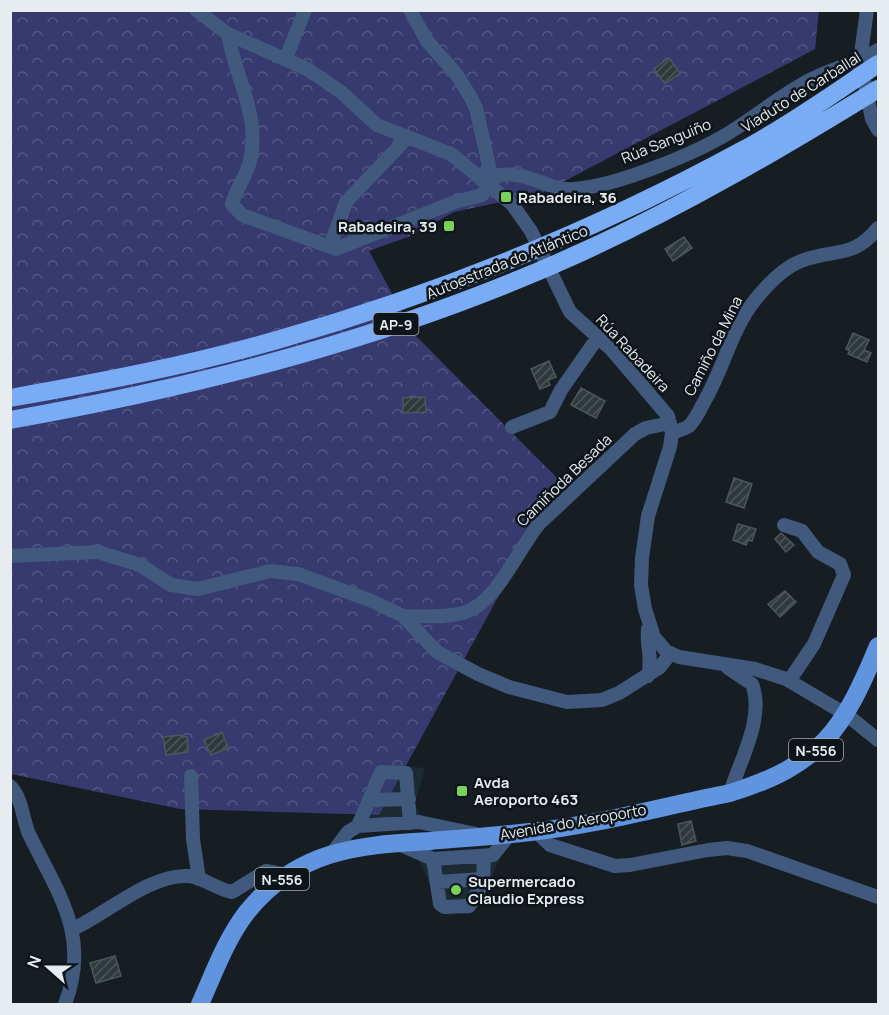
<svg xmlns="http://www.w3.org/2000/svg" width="889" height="1015" font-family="Manrope,sans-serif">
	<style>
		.built { fill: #1c2a32 }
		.forest { fill: url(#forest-crowns) }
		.building { fill: url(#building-hatch); stroke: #4c575a; stroke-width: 1.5 }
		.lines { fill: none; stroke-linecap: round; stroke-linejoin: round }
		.minor { stroke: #40597d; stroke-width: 14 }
		.major { stroke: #6094df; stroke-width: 18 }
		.highway { stroke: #7aacf5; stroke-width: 18 }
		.poi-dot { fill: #78d158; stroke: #0e151a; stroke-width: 2 }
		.labels { text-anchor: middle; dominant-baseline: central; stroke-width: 5; stroke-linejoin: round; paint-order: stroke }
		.shield { fill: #0e151a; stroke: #a5acaf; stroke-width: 1.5 }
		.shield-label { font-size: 14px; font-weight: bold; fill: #e6ecef }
		.street-label { font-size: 15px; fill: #e6ecef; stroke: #0e151a }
		.poi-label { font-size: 15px; font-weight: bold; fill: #e6ecef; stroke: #0e151a; text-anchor: start }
	</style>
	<defs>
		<pattern id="forest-crowns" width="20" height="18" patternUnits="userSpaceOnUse" patternTransform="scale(1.5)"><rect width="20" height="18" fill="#363a6e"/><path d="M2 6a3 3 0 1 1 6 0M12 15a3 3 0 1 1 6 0" fill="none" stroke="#535783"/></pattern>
		<pattern id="building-hatch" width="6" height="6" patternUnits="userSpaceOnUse" patternTransform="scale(1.5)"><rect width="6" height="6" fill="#2f393c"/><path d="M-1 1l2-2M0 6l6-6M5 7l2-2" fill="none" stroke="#4d5658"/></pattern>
	</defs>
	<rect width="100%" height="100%" fill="#161e23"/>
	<path class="built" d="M 380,764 L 425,768 L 415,803 L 423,819 L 345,830 L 367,796 Z
		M 503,852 L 484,893 L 487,895 L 484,902 L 469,914 L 437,911 L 432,889 L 418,859 L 435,855 Z"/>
	<path class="forest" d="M 11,11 L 819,11 L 815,49 L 800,57 L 542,193 L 454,212 L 413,235 L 369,251 L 414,334 L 561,482 L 379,815 L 180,809 L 11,774 Z"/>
	<path class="building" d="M 669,58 L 680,73 L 665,84 L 654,69 Z
		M 684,237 L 692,248 L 673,261 L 665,249 Z
		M 853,333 L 869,340 L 864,350 L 871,353 L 867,362 L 848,354 L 850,351 L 846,349 Z
		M 549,361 L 556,377 L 548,380 L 550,385 L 540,389 L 531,369 Z
		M 581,388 L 605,401 L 596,418 L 571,405 Z
		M 425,397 L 426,412 L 403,413 L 403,398 Z
		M 734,478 L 752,484 L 744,508 L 726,502 Z
		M 738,524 L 756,529 L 752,541 L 748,540 L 746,545 L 733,540 Z
		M 781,533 L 794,545 L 786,552 L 775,539 Z
		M 785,591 L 796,602 L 780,617 L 768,604 Z
		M 222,732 L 228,748 L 211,755 L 204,740 Z
		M 181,735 L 181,737 L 187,737 L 188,752 L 166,755 L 163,737 Z
		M 691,821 L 696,841 L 682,845 L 678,824 Z
		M 115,956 L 121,976 L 96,983 L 90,963 Z"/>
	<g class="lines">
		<path class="minor" d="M 196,10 L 228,34 L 307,69 L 341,92 L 377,125 L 451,154 L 512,204 L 531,231 L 570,312 L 611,349 L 668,416 L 672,433 L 670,447 L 648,516 L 642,558 L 641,585 L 645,609 L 654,637 L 666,651 L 679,657 L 755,669 L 786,679 L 847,715 L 878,740
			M 410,10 L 427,41 L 457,75 L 470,96 L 476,108 L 489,166 L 482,180
			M 867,10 L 860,61 L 872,119 L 878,130
			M 228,34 C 235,78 261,116 250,161 C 246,177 236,189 232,204 L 242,215 L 336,249 L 455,202 L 482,195 L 498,175 C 531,171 547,191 573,189 C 615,187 700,152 735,129 C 760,113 782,95 808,81 C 831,68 856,64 878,50
			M 286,58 L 305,10
			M 330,247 L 346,202 L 407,138
			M 512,427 L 550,412 L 561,390 L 598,337
			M 672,433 C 677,431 685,429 689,426 C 695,420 700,410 704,402 C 723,370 732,328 755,300 C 767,285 783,268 801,261 C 834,248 852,260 878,228
			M 784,525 L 802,531 L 818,552 L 840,564 L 844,575 L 814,644 L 789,681
			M 10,556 L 98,552 L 140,565 L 171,585 L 198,589 L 270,571 L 298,574 L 372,601 L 403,616 L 437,652 L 478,674 L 509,687 L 567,702 L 602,700 L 619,693 L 660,667 L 670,654
			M 403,616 C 423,616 443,618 463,613 C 497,604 518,548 540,523 L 635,434 L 646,428 L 670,423
			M 728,668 L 752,684 C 765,718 740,760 730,793
			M 648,676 C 653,659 646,646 648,629
			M 191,776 L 193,839 L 199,879
			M 10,786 C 23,799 22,818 29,834 C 58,894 91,935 65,1004
			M 369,800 L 409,799
			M 358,826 L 381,772 L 406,773 L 410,823
			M 535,831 L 550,845 L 615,866 L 630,865 L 708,850 L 727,848 L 747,851 L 878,897
			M 399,844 L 433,859 L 493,855 L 510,834
			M 333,852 L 348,832 L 358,826 L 419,822 L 476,834
			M 433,859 L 440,904 L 444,907 L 469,906 L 483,883 L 484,856
			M 437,882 L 483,879
			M 73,929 C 106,914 150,874 188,876 C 203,877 216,889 232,892 L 266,871 L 287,875"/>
		<path class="major" d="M 200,1004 C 214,973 226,939 247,912 C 297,850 357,845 430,841 C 464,838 497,836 530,832 C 597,825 664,806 730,793 C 821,765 843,730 878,646"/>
		<path class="highway" d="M 10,398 C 100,382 190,365 277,340 C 438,294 596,230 743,150 C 790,125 834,93 878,64
			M 10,420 C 206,385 401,335 582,252 C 685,205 782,148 878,89"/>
	</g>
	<g class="poi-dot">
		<rect x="500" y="191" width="12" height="12" rx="3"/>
		<rect x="443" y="220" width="12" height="12" rx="3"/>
		<rect x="456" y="785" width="12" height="12" rx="3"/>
		<circle cx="456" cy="890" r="6"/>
	</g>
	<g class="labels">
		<g class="shield">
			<rect x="373.5" y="313" width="45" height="22" rx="4.5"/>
			<rect x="789" y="739" width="54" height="22" rx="4.5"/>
			<rect x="255" y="868" width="54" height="22" rx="4.5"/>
		</g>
		<g class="shield-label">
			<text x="396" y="324">AP-9</text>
			<text x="816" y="750">N-556</text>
			<text x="282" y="879">N-556</text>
		</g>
		<g class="street-label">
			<text transform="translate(801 92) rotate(-32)">Viaduto de Carballal</text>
			<text transform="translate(666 141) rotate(-22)">Rúa Sanguiño</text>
			<text transform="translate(507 262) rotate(-22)">Autoestrada do Atlántico</text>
			<text transform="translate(713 346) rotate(-63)">Camiño da Mina</text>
			<text transform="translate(633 353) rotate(47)">Rúa Rabadeira</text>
			<text transform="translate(564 480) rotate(-44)">Camiñoda Besada</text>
			<text transform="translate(573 822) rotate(-10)">Avenida do Aeroporto</text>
		</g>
		<g class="poi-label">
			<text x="518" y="197">Rabadeira, 36</text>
			<text x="437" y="226" text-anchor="end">Rabadeira, 39</text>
			<text x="474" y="782">Avda<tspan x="474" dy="17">Aeroporto 463</tspan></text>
			<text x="468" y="881">Supermercado<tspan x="468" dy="17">Claudio Express</tspan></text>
		</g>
	</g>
	<rect width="889" height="1015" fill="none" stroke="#e6ecef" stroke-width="24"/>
	<g transform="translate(48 967) rotate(291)" stroke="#0e151a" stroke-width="4.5" paint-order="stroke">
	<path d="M0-4.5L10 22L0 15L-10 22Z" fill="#e6ecef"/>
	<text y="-9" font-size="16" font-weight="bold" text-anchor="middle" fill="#e6ecef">N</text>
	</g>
</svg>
